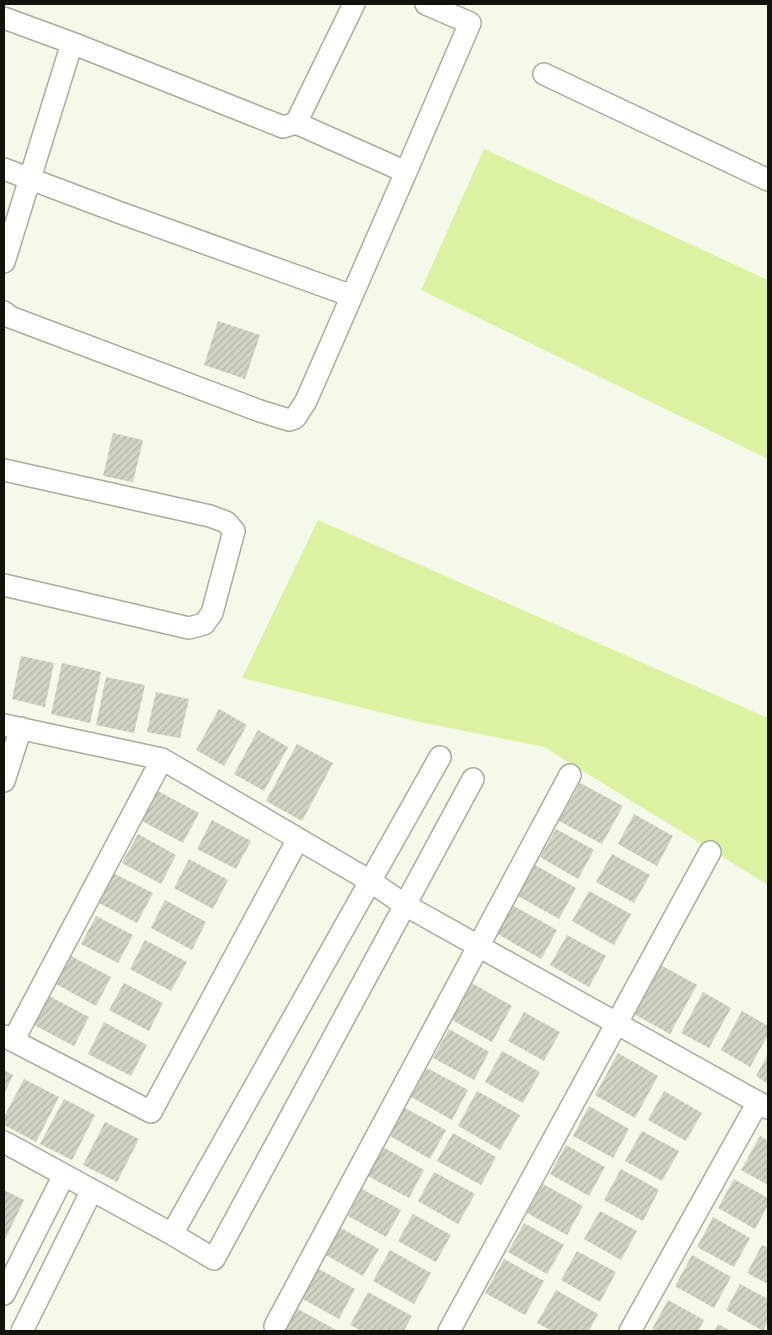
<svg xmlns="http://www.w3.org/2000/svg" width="772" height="1335" font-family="'PT Serif',serif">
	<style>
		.green { fill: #dcf2a2 }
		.building { fill: url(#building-hatch) }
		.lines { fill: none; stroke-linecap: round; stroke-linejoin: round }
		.street-casing { stroke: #a7ac9c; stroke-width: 24 }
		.street { stroke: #fff; stroke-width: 21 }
	</style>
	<defs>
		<pattern id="building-hatch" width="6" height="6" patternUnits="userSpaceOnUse" patternTransform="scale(1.25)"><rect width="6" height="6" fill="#cfd4c4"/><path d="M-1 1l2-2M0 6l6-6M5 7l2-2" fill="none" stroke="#b1b5a7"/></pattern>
	</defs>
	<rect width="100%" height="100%" fill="#f4f9e9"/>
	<path class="green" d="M 484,149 L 768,280 L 768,459 L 421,290 Z
		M 318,520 L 768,718 L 768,885 L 544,747 L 415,721 L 242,678 Z"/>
	<path class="building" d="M 218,321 L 260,335 L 245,379 L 204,365 Z
		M 113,433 L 143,440 L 133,482 L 103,476 Z
		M 21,656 L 54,663 L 45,707 L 12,699 Z
		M 62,663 L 101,672 L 90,723 L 51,714 Z
		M 106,677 L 145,685 L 134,733 L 96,725 Z
		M 156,692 L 189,699 L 180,738 L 147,732 Z
		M 219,709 L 247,725 L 224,766 L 196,750 Z
		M 258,730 L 288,747 L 264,791 L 234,774 Z
		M 297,744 L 333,763 L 302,821 L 266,801 Z
		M 580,783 L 623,806 L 602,844 L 559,821 Z
		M 158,791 L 199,813 L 183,843 L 142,821 Z
		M 634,814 L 673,836 L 657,866 L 618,844 Z
		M 212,820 L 251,841 L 236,869 L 197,849 Z
		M 556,829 L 594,850 L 578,879 L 540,857 Z
		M 138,834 L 176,855 L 161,884 L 122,863 Z
		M 612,854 L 650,875 L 634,903 L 596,882 Z
		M 189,859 L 228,880 L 213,909 L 174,888 Z
		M 535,865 L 576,888 L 559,919 L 518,896 Z
		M 113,873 L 153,893 L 137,923 L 97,902 Z
		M 589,891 L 631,914 L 614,945 L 572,921 Z
		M 165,900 L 206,922 L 192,950 L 151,928 Z
		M 512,905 L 557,930 L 541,959 L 496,933 Z
		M 96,916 L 133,935 L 118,963 L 81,944 Z
		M 567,935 L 606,956 L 589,987 L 550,965 Z
		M 145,940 L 187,962 L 171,991 L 130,969 Z
		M 71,956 L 111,977 L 96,1006 L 56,984 Z
		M 659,964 L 697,985 L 670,1034 L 632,1013 Z
		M 124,983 L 163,1003 L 149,1031 L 109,1010 Z
		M 472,983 L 512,1006 L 492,1042 L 452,1020 Z
		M 703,992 L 731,1008 L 709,1048 L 681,1033 Z
		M 49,996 L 89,1017 L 74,1046 L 34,1025 Z
		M 742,1011 L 768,1026 L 768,1035 L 750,1067 L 721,1050 Z
		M 524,1012 L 560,1032 L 544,1061 L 508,1041 Z
		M 104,1022 L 147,1045 L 131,1076 L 88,1054 Z
		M 449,1029 L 489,1052 L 474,1080 L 433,1058 Z
		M 502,1051 L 540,1072 L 523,1103 L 485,1082 Z
		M 618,1053 L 658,1076 L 635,1118 L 595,1095 Z
		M 768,1054 L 768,1084 L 756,1076 Z
		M 427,1068 L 468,1090 L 452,1120 L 411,1097 Z
		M 4,1070 L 13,1075 L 4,1094 Z
		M 24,1079 L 59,1097 L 36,1142 L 4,1125 L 4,1117 Z
		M 477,1091 L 520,1115 L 500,1150 L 458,1126 Z
		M 664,1091 L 702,1113 L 686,1141 L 648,1120 Z
		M 64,1099 L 95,1115 L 72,1160 L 40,1144 Z
		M 589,1106 L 629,1129 L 613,1158 L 573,1136 Z
		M 405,1108 L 446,1130 L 430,1159 L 390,1136 Z
		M 105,1122 L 139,1139 L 117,1182 L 83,1165 Z
		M 642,1131 L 679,1151 L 662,1181 L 625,1161 Z
		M 453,1133 L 496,1157 L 481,1185 L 437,1161 Z
		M 760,1136 L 768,1141 L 768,1185 L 741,1170 Z
		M 566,1145 L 605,1167 L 589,1196 L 550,1174 Z
		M 383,1147 L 424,1170 L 409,1198 L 368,1176 Z
		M 621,1169 L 659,1190 L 643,1221 L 604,1200 Z
		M 434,1172 L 475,1194 L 458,1224 L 418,1201 Z
		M 734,1179 L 768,1198 L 768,1205 L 755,1229 L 718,1208 Z
		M 543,1184 L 583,1206 L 567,1235 L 527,1213 Z
		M 362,1189 L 401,1210 L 386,1237 L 348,1216 Z
		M 4,1190 L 24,1200 L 4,1242 Z
		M 600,1211 L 637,1231 L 621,1260 L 584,1239 Z
		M 413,1214 L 451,1235 L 436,1262 L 398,1241 Z
		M 713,1217 L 750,1238 L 734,1267 L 697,1247 Z
		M 524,1223 L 564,1245 L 547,1274 L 508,1252 Z
		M 339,1227 L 379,1249 L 363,1276 L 324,1254 Z
		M 762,1245 L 768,1248 L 768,1284 L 747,1273 Z
		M 390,1250 L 431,1273 L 414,1304 L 373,1281 Z
		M 577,1251 L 616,1272 L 600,1302 L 561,1280 Z
		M 692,1255 L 731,1277 L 714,1308 L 675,1286 Z
		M 504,1259 L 544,1281 L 525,1315 L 485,1293 Z
		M 317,1268 L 355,1289 L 339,1319 L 301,1298 Z
		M 740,1284 L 768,1299 L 768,1321 L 763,1331 L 726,1310 Z
		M 556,1290 L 598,1314 L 589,1331 L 552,1331 L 537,1323 Z
		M 368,1292 L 412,1316 L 404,1331 L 362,1331 L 350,1325 Z
		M 668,1300 L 704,1320 L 698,1331 L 655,1331 L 652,1329 Z
		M 296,1308 L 338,1331 L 283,1331 Z
		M 718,1324 L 731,1331 L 714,1331 Z"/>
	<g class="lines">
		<g class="street-casing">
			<path id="street" d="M 4,18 L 72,43 L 283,127 L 296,123 L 354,4
				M 544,74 L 768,180
				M 296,123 L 406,172
				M 4,169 L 118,212 L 352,296
				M 4,262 L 72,43
				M 4,312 L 10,317 L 260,411 L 289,420 L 295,418 L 306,401 L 406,172 L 470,23 L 426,4
				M 4,470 L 210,516 L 226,522 L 234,531 L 212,613 L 204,624 L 189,628 L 4,585
				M 4,725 L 162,759 L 370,881 L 405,905 L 768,1108
				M 4,781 L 21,728
				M 4,1036 L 151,1112 L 298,839
				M 13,1041 L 162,759
				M 4,1142 L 172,1234 L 214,1259 L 473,779
				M 172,1234 L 440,757
				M 4,1294 L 64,1175
				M 275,1326 L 570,775
				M 22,1331 L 92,1190
				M 449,1331 L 710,852
				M 630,1331 L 758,1102"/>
		</g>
		<use href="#street" class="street"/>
	</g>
	<rect width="772" height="1335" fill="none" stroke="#10120c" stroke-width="10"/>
</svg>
